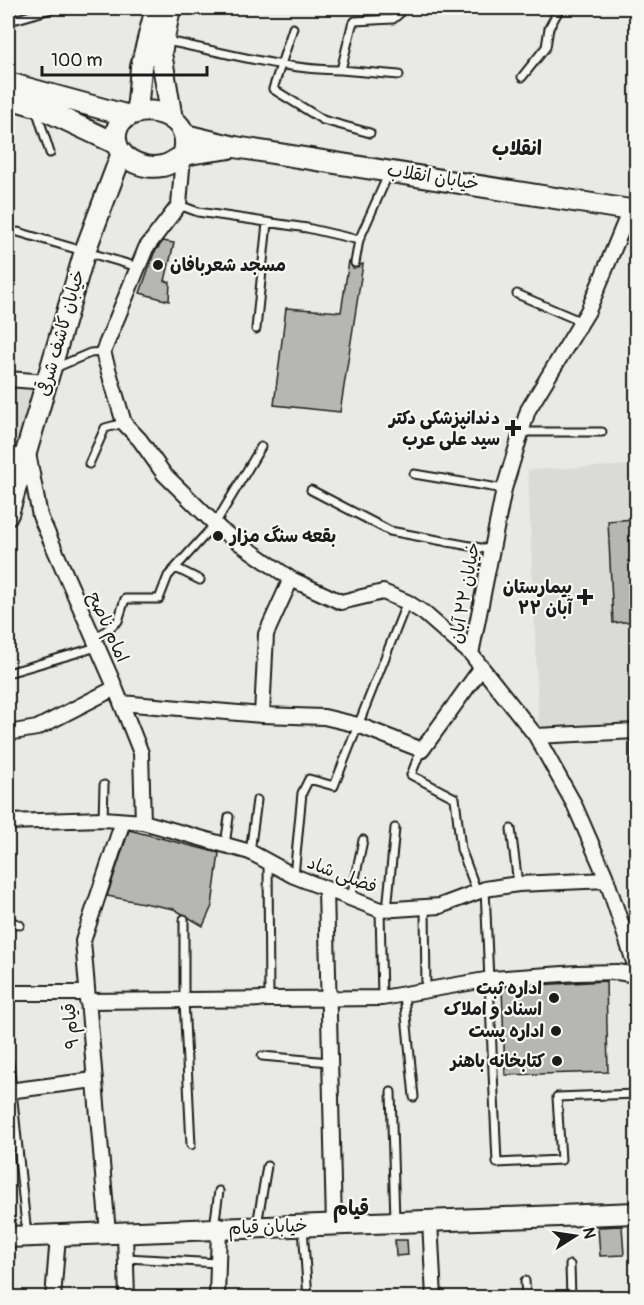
<svg xmlns="http://www.w3.org/2000/svg" width="644" height="1305" font-family="Pangolin,'Playpen Sans Arabic',sans-serif">
	<style>
		.built { fill: #dadad6 }
		.building { fill: #b6b6b3; stroke: #1c1c1c; stroke-width: 1.5 }
		.lines { fill: none; stroke-linecap: round; stroke-linejoin: round }
		.lane-casing { stroke: #1c1c1c; stroke-width: 11 }
		.street-casing { stroke: #1c1c1c; stroke-width: 18 }
		.secondary-casing { stroke: #1c1c1c; stroke-width: 24 }
		.lane { stroke: #f6f6f2; stroke-width: 7 }
		.street { stroke: #f6f6f2; stroke-width: 14 }
		.secondary { stroke: #f6f6f2; stroke-width: 20 }
		.poi-dot { fill: #1c1c1c; stroke: #f6f6f2; stroke-width: 2 }
		.labels { text-anchor: middle; dominant-baseline: central; stroke-width: 4.5; stroke-linejoin: round; paint-order: stroke }
		.street-label { font-size: 18px; fill: #1c1c1c; stroke: #f6f6f2 }
		.poi-label { font-size: 18px; font-weight: bold; fill: #1c1c1c; stroke: #f6f6f2; text-anchor: end }
		.neighbourhood-label { font-size: 20px; font-weight: bold; fill: #1c1c1c; stroke: #f6f6f2 }
	</style>
	<rect width="100%" height="100%" fill="#e9e9e5"/>
	<filter id="ink" filterUnits="userSpaceOnUse"><feTurbulence type="fractalNoise" baseFrequency=".0167" numOctaves="2"/><feDisplacementMap in="SourceGraphic" scale="12" xChannelSelector="R" yChannelSelector="G"/><feConvolveMatrix kernelMatrix="1 2 1 2 8 2 1 2 1" color-interpolation-filters="sRGB"/></filter>
	<g filter="url(#ink)">
		<path class="built" d="M 8,384 L 34,386 L 16,453 L 8,452 Z
			M 636,465 L 636,723 L 539,728 L 528,470 Z"/>
		<path class="building" d="M 163,241 L 174,243 L 165,281 L 170,282 L 169,301 L 140,293 L 154,253 Z
			M 349,261 L 353,268 L 363,264 L 340,412 L 274,405 L 286,308 L 341,312 Z
			M 634,519 L 636,621 L 613,623 L 608,521 Z
			M 129,830 L 219,853 L 212,906 L 203,926 L 174,909 L 107,896 Z
			M 606,981 L 608,1072 L 505,1075 L 502,987 Z
			M 622,1226 L 624,1255 L 600,1256 L 598,1227 Z
			M 395,1240 L 407,1240 L 408,1255 L 396,1256 Z"/>
		<g class="lines">
			<g class="lane-casing">
				<path id="lane" d="M 8,16 L 17,19 L 55,8
					M 293,28 L 273,89 L 323,120 L 370,133
					M 166,41 C 224,52 283,70 341,70 L 352,25 L 355,21 L 393,19 L 399,14
					M 341,70 L 399,75
					M 522,77 L 546,47 L 549,28 L 560,8
					M 37,112 L 50,153
					M 179,205 L 198,212 L 307,228 L 359,240 L 388,175
					M 18,232 L 138,267
					M 355,263 L 359,240
					M 517,294 L 582,322
					M 256,329 L 267,223
					M 55,368 L 90,353 L 103,352
					M 520,432 L 602,432
					M 89,464 L 105,428 L 124,423
					M 414,474 L 504,489
					M 311,490 L 390,531 L 491,550
					M 176,568 L 200,580
					M 94,640 L 118,621 L 125,599 L 159,599 L 168,576 L 215,524 L 261,447
					M 8,673 L 97,647
					M 635,731 L 636,809
					M 421,750 L 411,775 L 455,798 L 461,849 L 477,892
					M 103,819 L 104,785
					M 511,829 L 518,884
					M 225,845 L 229,817
					M 250,852 L 257,800
					M 268,862 L 269,1000
					M 294,876 L 302,793 L 309,779 L 334,786 L 407,602
					M 485,889 L 497,1163 L 561,1160 L 557,1097 L 636,1094
					M 351,898 L 363,840
					M 425,907 L 426,991
					M 380,910 L 382,998
					M 387,910 L 395,828
					M 184,919 L 184,1000 L 191,1145
					M 8,920 L 20,925
					M 404,995 L 414,1097
					M 262,1056 L 329,1062
					M 9,1062 L 27,1235
					M 391,1092 L 395,1220
					M 257,1225 L 267,1166
					M 214,1227 L 219,1191
					M 303,1228 L 308,1298
					M 126,1258 L 218,1263
					M 570,1265 L 571,1298
					M 525,1281 L 526,1298"/>
			</g>
			<g class="street-casing">
				<path id="street" d="M 183,156 L 179,205 L 146,248 L 103,352 L 124,423 L 140,440 L 164,474 L 221,530 L 291,579 L 341,602 L 383,592 L 407,602 L 424,613 L 471,654 L 536,736 L 574,804 L 605,875 L 636,968
					M 8,379 L 47,382
					M 28,453 L 40,516 L 112,680 L 141,753 L 143,822
					M 8,456 L 24,457
					M 471,654 L 504,489 L 528,410 L 588,311 L 630,210
					M 121,703 L 262,715 L 324,717 L 358,725 L 422,750 L 482,667
					M 262,715 L 266,634 L 291,579
					M 8,733 L 37,728 L 115,688
					M 536,736 L 636,731
					M 8,822 L 103,819 L 143,822 L 250,852 L 294,876 L 380,910 L 440,906 L 485,889 L 518,884 L 607,880
					M 326,889 L 334,1225
					M 8,993 L 87,993
					M 87,1001 L 382,998 L 491,979 L 578,973 L 617,972 L 636,975
					M 8,1091 L 94,1080
					M 430,1221 L 434,1298
					M 108,1233 L 83,941 L 123,821
					M 125,1233 L 127,1298
					M 53,1298 L 58,1236
					M 217,1298 L 219,1229"/>
			</g>
			<g class="secondary-casing">
				<path id="secondary" d="M 170,8 L 161,53 L 172,119
					M 8,83 L 129,116
					M 8,98 L 36,106 L 117,144
					M 137,113 L 141,67 L 156,8
					M 185,135 L 235,147 L 636,211
					M 183,156 C 199,106 120,97 116,134 C 113,158 143,170 162,166 C 170,165 176,159 183,156 C 197,151 215,151 229,148
					M 8,514 L 85,251 L 122,153
					M 8,1237 L 636,1213"/>
			</g>
			<use href="#lane" class="lane"/>
			<use href="#street" class="street"/>
			<use href="#secondary" class="secondary"/>
		</g>
	</g>
	<g class="poi-dot">
		<circle cx="158" cy="265" r="6"/>
		<path d="M510 419h6v6h6v6h-6v6h-6v-6h-6v-6h6z"/>
		<circle cx="218" cy="536" r="6"/>
		<path d="M582 588h6v6h6v6h-6v6h-6v-6h-6v-6h6z"/>
		<circle cx="554" cy="998" r="6"/>
		<circle cx="556" cy="1031" r="6"/>
		<circle cx="557" cy="1061" r="6"/>
	</g>
	<g class="labels">
		<g class="street-label">
			<text transform="translate(433 177) rotate(9)">خیابان انقلاب</text>
			<text transform="translate(61 333) rotate(-74)">خیابان کاشف شرقی</text>
			<text transform="translate(465 593) rotate(-80)">خیابان ۲۲ آبان</text>
			<text transform="translate(108 627) rotate(66)">امام ناصح</text>
			<text transform="translate(342 875) rotate(21)">فضلی شاد</text>
			<text transform="translate(71 1026) rotate(-95)">قیام ۹</text>
			<text transform="translate(268 1227) rotate(-2)">خیابان قیام</text>
		</g>
		<g class="poi-label">
			<text x="170" y="265" text-anchor="start">مسجد شعربافان</text>
			<text x="500" y="418">دندانپزشکی دکتر<tspan x="500" dy="21">سید علی عرب</tspan></text>
			<text x="230" y="536" text-anchor="start">بقعه سنگ مزار</text>
			<text x="572" y="587">بیمارستان<tspan x="572" dy="21">۲۲ آبان</tspan></text>
			<text x="542" y="988">اداره ثبت<tspan x="542" dy="21">اسناد و املاک</tspan></text>
			<text x="544" y="1031">اداره پست</text>
			<text x="545" y="1061">کتابخانه باهنر</text>
		</g>
		<g class="neighbourhood-label">
			<text x="517" y="148">انقلاب</text>
			<text x="351" y="1208">قیام</text>
		</g>
	</g>
	<rect width="644" height="1305" fill="none" stroke="#f6f6f2" stroke-width="30"/>
	<rect x="15" y="15" width="614" height="1275" fill="none" stroke="#1c1c1c" stroke-width="2" filter="url(#ink)"/>
	<g transform="translate(575 1236) rotate(78)" stroke="#f6f6f2" stroke-width="4.5" paint-order="stroke">
	<path d="M0-4.5L10 22L0 15L-10 22Z" fill="#1c1c1c"/>
	<text y="-9" font-size="16" font-weight="bold" text-anchor="middle" fill="#1c1c1c">N</text>
	</g>
	<path d="M42 66v9h165v-9" fill="none" stroke="#1c1c1c" stroke-width="3"/>
	<text x="51" y="66" font-size="18" fill="#1c1c1c" stroke="#f6f6f2" stroke-width="4.5" paint-order="stroke">100 m</text>
</svg>
